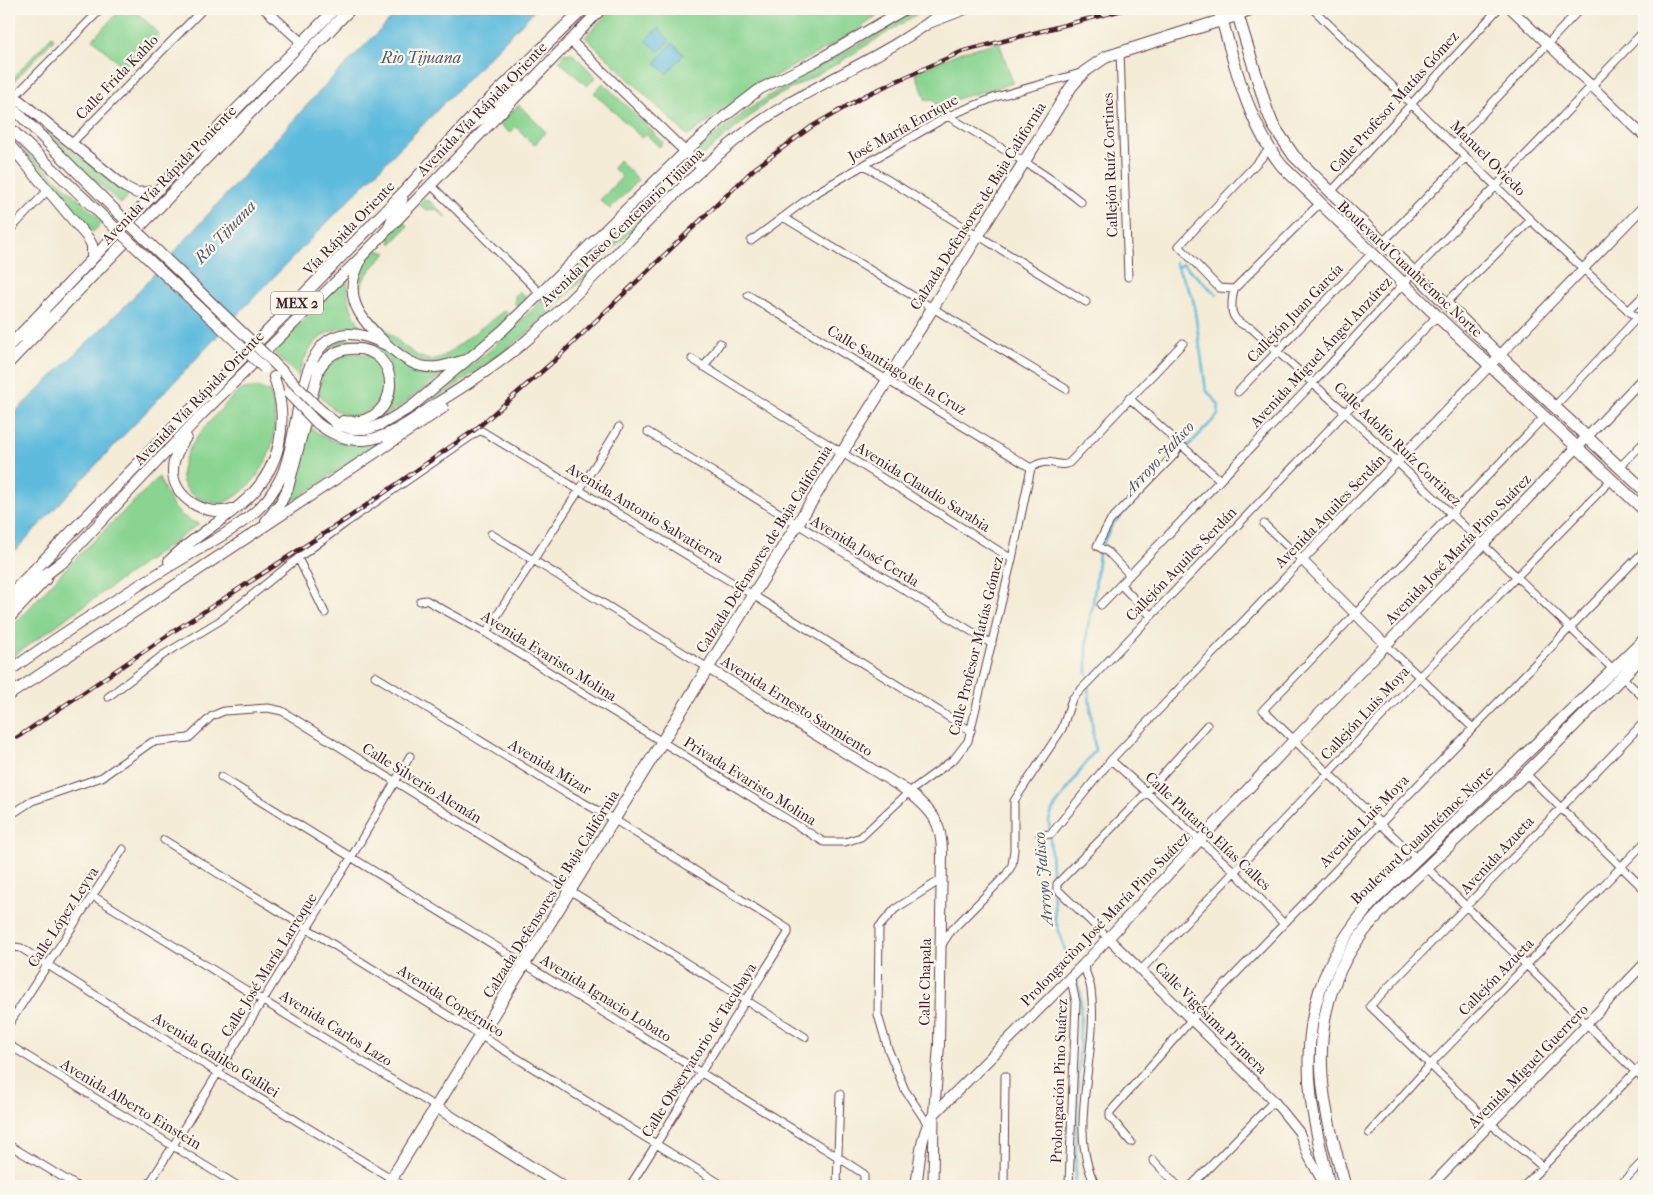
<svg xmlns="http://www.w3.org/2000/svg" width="1653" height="1195" font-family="'IM FELL French Canon',serif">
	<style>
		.green { fill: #89d491; stroke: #6a7a5e }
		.water { fill: #5fbbdd; stroke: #546d84 }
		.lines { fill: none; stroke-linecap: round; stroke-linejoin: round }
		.stream { stroke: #5fbbdd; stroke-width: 2.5 }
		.minor-casing { stroke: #643e45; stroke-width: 9 }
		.tertiary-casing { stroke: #643e45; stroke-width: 11 }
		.secondary-casing { stroke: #643e45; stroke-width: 12 }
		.primary-casing { stroke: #643e45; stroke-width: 13 }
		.trunk-casing { stroke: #643e45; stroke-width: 13 }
		.minor { stroke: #fff; stroke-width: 7 }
		.tertiary { stroke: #fff; stroke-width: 9 }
		.secondary { stroke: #fff; stroke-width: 10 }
		.primary { stroke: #fff; stroke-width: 11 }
		.trunk { stroke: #fff; stroke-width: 11 }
		.rail-casing { stroke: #4a1f2b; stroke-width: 4.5 }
		.rail { stroke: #fbf7ec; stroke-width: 2.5; stroke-dasharray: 8; stroke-linecap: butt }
		.secondary-bridge-casing { stroke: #643e45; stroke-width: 12; stroke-linecap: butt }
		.secondary-bridge { stroke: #fff; stroke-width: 10 }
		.labels { text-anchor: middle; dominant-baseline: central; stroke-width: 4.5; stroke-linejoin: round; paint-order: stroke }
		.shield { fill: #fbf7ec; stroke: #7f6065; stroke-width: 1 }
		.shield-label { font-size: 14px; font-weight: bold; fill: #4a1f2b }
		.street-label { font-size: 15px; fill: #4a1f2b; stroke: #fbf7ec }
		.water-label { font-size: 16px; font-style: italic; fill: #515669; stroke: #fbf7ec }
	</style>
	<rect width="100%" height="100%" fill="#fbf7ec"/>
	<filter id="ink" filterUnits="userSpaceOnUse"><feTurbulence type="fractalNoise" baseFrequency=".02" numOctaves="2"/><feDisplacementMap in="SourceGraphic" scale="10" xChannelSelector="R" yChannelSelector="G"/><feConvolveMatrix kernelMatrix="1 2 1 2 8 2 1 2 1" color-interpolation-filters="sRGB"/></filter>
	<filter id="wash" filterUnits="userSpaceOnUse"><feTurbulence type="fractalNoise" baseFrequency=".0096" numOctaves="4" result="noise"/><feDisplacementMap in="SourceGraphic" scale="20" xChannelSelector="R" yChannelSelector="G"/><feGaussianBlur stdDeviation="1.12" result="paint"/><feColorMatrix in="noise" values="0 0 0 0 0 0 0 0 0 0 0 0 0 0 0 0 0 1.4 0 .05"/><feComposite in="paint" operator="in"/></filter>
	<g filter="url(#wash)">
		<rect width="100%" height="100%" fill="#f4ecd7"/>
		<path class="green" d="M 121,9 L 133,9 L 159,33 L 125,69 L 93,39 Z
			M 612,9 L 886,9 L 851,35 L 758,85 L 688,136 L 585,37 Z
			M 915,9 L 925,9 L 833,66 L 770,100 L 699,158 L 695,153 C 717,133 741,114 767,97 C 816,66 868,42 915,9 Z
			M 52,36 L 54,39 L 13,82 L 9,79 L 9,74 L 13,78 Z
			M 999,42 L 1013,83 L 953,100 L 938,109 L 934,99 L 926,100 L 915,72 L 961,52 Z
			M 572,53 L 596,77 L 587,86 L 559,61 L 564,54 Z
			M 603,83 L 663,142 L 659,147 L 646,134 L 642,138 L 594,93 Z
			M 519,105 L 546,132 L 534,145 L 516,127 L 510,133 L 499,124 Z
			M 29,118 L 129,195 L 121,204 Z
			M 14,139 L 103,222 L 93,232 L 85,225 Z
			M 619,160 L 638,180 L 610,209 L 600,200 L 622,177 L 613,168 Z
			M 650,197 L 657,205 L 528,333 L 421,411 L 395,426 L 489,351 Z
			M 424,200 L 430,201 L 447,218 L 436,209 L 425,210 L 419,204 Z
			M 403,221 L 408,226 L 391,244 L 389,235 Z
			M 377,250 L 387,253 C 378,262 364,273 362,286 C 361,292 362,300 365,305 C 373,319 410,355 425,359 C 432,361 437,358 444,356 L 505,310 L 511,315 C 490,334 469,360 439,364 C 434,364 421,363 416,361 C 396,353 356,312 356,289 C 357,273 364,261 377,250 Z
			M 348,275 C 346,296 350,311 362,328 C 326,323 308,343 298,376 L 273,352 Z
			M 519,291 L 527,298 L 519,308 L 515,304 L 515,296 Z
			M 363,339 C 372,343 383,347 391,352 C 412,367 419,377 447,371 L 392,412 L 368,422 L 379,415 L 390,365 C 375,339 341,335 320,356 C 333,337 341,340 363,339 Z
			M 342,353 C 349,354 356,353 362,354 C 404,361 379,435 337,411 C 329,407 323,399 318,392 C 322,375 326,362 342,353 Z
			M 257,387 L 270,392 C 285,436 264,487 221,504 C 156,495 185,448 214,417 C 222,408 231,397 242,390 C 246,388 252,388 257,387 Z
			M 308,425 C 330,446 353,445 381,441 L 284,507 L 296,477 Z
			M 159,477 C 168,499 175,517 199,524 L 9,659 L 9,630 L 65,569 Z"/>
		<path class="water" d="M 401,9 L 536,9 L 259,292 L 9,557 L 9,418 L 127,304 L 328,82 Z
			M 658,28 L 670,40 L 659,52 L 646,40 Z
			M 672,43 L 684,54 L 667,74 L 655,63 Z"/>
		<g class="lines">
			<path class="stream" d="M 1177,267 L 1183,264 L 1217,295
				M 1087,674 L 1087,631 L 1093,604 L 1099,553 L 1112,525 L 1218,415 L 1219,405 L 1206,390 L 1193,298 L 1175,263
				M 1070,964 L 1055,920 L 1049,821 L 1052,811 L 1095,750 L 1088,686
				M 1075,1186 L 1081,993 L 1076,978"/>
		</g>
	</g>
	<g filter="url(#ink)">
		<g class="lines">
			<g class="minor-casing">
				<path id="minor" d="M 1313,9 L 1539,228 L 1644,325
					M 1120,52 L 1128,277
					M 15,96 L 101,9
					M 948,116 C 993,144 1040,168 1081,202
					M 72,143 L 203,9
					M 1454,144 L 1580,9
					M 1269,150 L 1179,246 L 1219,288 L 1234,289 C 1230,309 1229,321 1251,328 L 1346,413 L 1613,669
					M 864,165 L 1086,302
					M 430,184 L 541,294
					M 1330,193 L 1498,9
					M 783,217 L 1066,389
					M 9,231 L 48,190
					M 751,241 L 814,194 L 948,116 L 996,97 L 1084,72
					M 1383,242 L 1466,157
					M 1234,289 L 1319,204
					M 748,295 L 1031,468
					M 1446,303 L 1531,220
					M 1628,311 L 1644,295
					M 692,359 L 1012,559
					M 704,367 L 720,343
					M 1238,392 L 1372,253
					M 1129,398 L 1219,479
					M 1555,406 L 1637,318
					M 648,432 L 992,644
					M 1620,467 L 1644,442
					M 1031,468 C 1050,455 1057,469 1069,463 L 1183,343
					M 491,534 L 708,668
					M 298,558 L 325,613
					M 1130,575 L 1108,552 L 1097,546 L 1110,521 L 1175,454 L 1180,444
					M 1121,585 L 1151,616
					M 420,601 L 426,600 L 486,633 L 824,842 L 845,842 L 861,837 L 909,792 L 954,759 L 968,741 L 1012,559 L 1031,468
					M 1101,605 L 1314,382 L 1414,272 L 1644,31
					M 486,633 C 529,564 577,497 619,427
					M 1386,645 L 1473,728
					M 375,676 L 564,792 L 615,820 L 788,929 L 788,933 L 630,1186
					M 1622,677 L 1644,698
					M 108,697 L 163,655 L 221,620 L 298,558 L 347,522 L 480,430 L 753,595 L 971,731
					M 1111,760 L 1234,871 L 1284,924
					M 1525,773 L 1644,889
					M 221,777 L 838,1157 L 864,1174 L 864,1186
					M 9,816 L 32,801 L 102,777 L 152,742 L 189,738 L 212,716 L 224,711 L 268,708 L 282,711 L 805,1037
					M 1040,835 L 1051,834 L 1111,760 L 1302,560 L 1264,524
					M 164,840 L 724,1186
					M 1417,859 L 1263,710 L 1545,416
					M 1426,867 L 1644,1080
					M 93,896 L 436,1107
					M 1108,938 L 1057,889 L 1057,884 L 1147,792 L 1207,725
					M 941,946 L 950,932 L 1006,875 L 1012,865 L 1014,850 L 1014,801 L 1062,729 L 1072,699 L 1437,316
					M 9,950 L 15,947 L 21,948 L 218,1073 L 404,1186
					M 1083,965 C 1086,973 1090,981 1091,990 C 1100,1053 1065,1128 1096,1186
					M 1142,969 L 1420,676 L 1612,479
					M 9,1024 L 123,849
					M 9,1045 L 238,1186
					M 927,1123 L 905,1090 L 888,1049 L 878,1015 L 879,927 L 895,909 L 942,879
					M 1369,1133 L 1430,1065 L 1644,843
					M 1131,1142 L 1110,1117 L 1110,1112 L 1192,1019 L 1644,551
					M 9,1145 L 77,1186
					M 1153,1160 L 1178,1186
					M 1543,1167 L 1491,1124 L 1370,1006 L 1644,722
					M 148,1186 L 352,856 L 410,756
					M 837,1186 L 840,1094
					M 1004,1186 L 1005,1076
					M 1069,1186 L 1076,1002 L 1070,976
					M 1191,1186 L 1274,1101
					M 1524,1186 L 1644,1063
					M 1619,1186 L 1644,1160"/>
			</g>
			<g class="tertiary-casing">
				<path id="tertiary" d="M 265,9 L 301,42
					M 1511,9 L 1644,136
					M 1238,15 L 1254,9
					M 570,40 L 703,169
					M 1588,436 L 1644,377
					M 1386,645 L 1302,560 L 1644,206
					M 1108,938 L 1274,1101 L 1299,1132 L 1309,1157 L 1325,1186
					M 933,1186 L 934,1115
					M 1431,1186 L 1644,964"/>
			</g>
			<g class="secondary-casing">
				<path id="secondary" d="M 9,92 L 125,187 L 137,193 L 157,191
					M 9,104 L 119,214
					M 9,127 L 109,222
					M 218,128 L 335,9
					M 9,144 L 88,238 L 92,245 L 92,258
					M 360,262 C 353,276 350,288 355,303 C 362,324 400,361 421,366 C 436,370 451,364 466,360
					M 9,346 L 201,145
					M 272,361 L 290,379
					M 316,406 L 338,425 L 352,429 L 368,429 L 382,424 L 411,407 L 503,330 L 685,152 L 725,116 L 760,89 L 818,60 L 905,9
					M 317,423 C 331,434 346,441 364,440 C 391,438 415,418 437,403 C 468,384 499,364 527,340 C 600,277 661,200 737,139 C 801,87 882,61 947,9
					M 186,437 C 180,447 173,458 173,470 C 172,498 207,518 232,509
					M 266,521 L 281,502 L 288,488 L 319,369 C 326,357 336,350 350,349 C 405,344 404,429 343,421
					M 169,561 C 209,520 264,507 279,444 C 284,420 282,400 274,377
					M 62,563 L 201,415 L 363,255 L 601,9
					M 9,618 L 46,579
					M 708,668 L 909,792 C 933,812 942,822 942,854 L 939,1045 L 934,1114
					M 9,671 C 60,635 113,601 167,568 C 198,548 246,527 269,497 C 276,487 283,476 286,464 C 304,407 298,296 390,347
					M 9,695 L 443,408
					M 436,1107 L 562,1186
					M 916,1186 C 920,1163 920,1133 934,1114 L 1083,965 L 1293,741 L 1588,436"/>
			</g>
			<g class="primary-casing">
				<path id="primary" d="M 1219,9 C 1234,62 1247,122 1282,166 L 1437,316 L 1644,510
					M 1236,9 L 1267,110 L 1273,125 L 1294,156 L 1500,356 L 1644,490
					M 930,22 L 964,9
					M 387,1186 L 753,595 L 1071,87 L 1084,72 L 1106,57 L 1238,15
					M 1329,1186 C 1323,1157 1314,1127 1311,1097 C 1302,1016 1322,959 1375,899 L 1644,640
					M 1345,1186 C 1329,1128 1313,1072 1326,1012 C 1340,946 1381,909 1428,866 C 1460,835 1492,805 1524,775 C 1565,736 1604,694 1644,655"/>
			</g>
			<g class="trunk-casing">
				<path id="trunk" d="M 468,128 L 523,87
					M 197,150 L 232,122
					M 390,225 L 402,199
					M 25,338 L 44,310
					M 9,362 L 350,9
					M 9,596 L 405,191 L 480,109 L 583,9
					M 14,599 L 67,558"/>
			</g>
			<use href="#minor" class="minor"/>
			<use href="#tertiary" class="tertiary"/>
			<use href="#secondary" class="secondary"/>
			<use href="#primary" class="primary"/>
			<use href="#trunk" class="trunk"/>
			<g class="rail-casing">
				<path id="rail" d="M 9,743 L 174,631 L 348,518 L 476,429 L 555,360 L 754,169 L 811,127 L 866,95 L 961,52 L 1126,9"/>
			</g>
			<use href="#rail" class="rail"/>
			<g class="secondary-bridge-casing">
				<path id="secondary-bridge" d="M 119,214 L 272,361
					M 109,222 L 264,368
					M 290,379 L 316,406
					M 288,393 L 317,423"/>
			</g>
			<use href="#secondary-bridge" class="secondary-bridge"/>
		</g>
	</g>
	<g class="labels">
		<rect class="shield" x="271" y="291.5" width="52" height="23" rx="4"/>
		<g class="shield-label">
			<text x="297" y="303">MEX 2</text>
		</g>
		<g class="street-label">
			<text transform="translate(117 77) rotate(-46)">Calle Frida Kahlo</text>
			<text transform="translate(1394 102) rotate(-48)">Calle Profesor Matías Gómez</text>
			<text transform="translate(482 109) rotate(-46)">Avenida Vía Rápida Oriente</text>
			<text transform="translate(903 128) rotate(-29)">José María Enrique</text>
			<text transform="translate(1488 158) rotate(45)">Manuel Oviedo</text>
			<text transform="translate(1110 165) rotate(-92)">Callejón Ruíz Cortines</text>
			<text transform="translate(169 175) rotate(-46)">Avenida Vía Rápida Poniente</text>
			<text transform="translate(978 206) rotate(-58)">Calzada Defensores de Baja California</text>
			<text transform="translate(622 227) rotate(-44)">Avenida Paseo Centenario Tijuana</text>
			<text transform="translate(349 228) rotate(-46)">Vía Rápida Oriente</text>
			<text transform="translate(1410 269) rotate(43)">Boulevard Cuauhtémoc Norte</text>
			<text transform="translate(1295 313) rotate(-46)">Callejón Juan García</text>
			<text transform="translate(1321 352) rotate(-47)">Avenida Miguel Ángel Anzúrez</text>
			<text transform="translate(897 370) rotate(31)">Calle Santiago de la Cruz</text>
			<text transform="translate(199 398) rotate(-46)">Avenida Vía Rápida Oriente</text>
			<text transform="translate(1398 444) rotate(44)">Calle Adolfo Ruíz Cortinez</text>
			<text transform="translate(923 487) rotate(32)">Avenida Claudio Sarabia</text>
			<text transform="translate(1330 511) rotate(-46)">Avenida Aquiles Serdán</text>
			<text transform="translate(645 513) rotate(31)">Avenida Antonio Salvatierra</text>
			<text transform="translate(764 549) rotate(-58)">Calzada Defensores de Baja California</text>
			<text transform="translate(1458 549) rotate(-46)">Avenida José María Pino Suárez</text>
			<text transform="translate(865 551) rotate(31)">Avenida José Cerda</text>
			<text transform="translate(1181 564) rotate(-46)">Callejón Aquiles Serdán</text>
			<text transform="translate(976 646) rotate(-76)">Calle Profesor Matías Gómez</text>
			<text transform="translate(549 656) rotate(32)">Avenida Evaristo Molina</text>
			<text transform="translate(797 706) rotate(32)">Avenida Ernesto Sarmiento</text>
			<text transform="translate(1365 713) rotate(-47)">Callejón Luis Moya</text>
			<text transform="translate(550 767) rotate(31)">Avenida Mizar</text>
			<text transform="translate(750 781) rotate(32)">Privada Evaristo Molina</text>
			<text transform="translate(422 783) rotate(32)">Calle Silverio Alemán</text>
			<text transform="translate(1364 821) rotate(-46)">Avenida Luis Moya</text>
			<text transform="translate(1208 831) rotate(43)">Calle Plutarco Elías Calles</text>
			<text transform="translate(1422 835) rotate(-44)">Boulevard Cuauhtémoc Norte</text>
			<text transform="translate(1497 855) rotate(-47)">Avenida Azueta</text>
			<text transform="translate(551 894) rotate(-58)">Calzada Defensores de Baja California</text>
			<text transform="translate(63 917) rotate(-57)">Calle López Leyva</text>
			<text transform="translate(1105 919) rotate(-46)">Prolongaciòn José María Pino Suárez</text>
			<text transform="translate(269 965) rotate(-58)">Calle José María Larroque</text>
			<text transform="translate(1496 977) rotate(-46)">Callejón Azueta</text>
			<text transform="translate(925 982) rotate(-89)">Calle Chapala</text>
			<text transform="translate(606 998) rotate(32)">Avenida Ignacio Lobato</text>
			<text transform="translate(451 1001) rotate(32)">Avenida Copérnico</text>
			<text transform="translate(1211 1018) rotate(45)">Calle Vigésima Primera</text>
			<text transform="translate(336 1028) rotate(32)">Avenida Carlos Lazo</text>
			<text transform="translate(699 1050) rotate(-58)">Calle Observatorio de Tacubaya</text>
			<text transform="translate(216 1055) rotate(32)">Avenida Galileo Galilei</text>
			<text transform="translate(1528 1066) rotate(-46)">Avenida Miguel Guerrero</text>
			<text transform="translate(1059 1081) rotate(-88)">Prolongación Pino Suárez</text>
			<text transform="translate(131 1104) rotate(31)">Avenida Alberto Einstein</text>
		</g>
		<g class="water-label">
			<text x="421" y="57">Rio Tijuana</text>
			<text transform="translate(225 232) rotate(-46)">Río Tijuana</text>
			<text transform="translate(1159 458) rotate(-47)">Arroyo Jalisco</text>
			<text transform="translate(1043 879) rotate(-95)">Arroyo Jalisco</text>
		</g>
	</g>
	<rect width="1653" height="1195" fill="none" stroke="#fbf7ec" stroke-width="30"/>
</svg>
